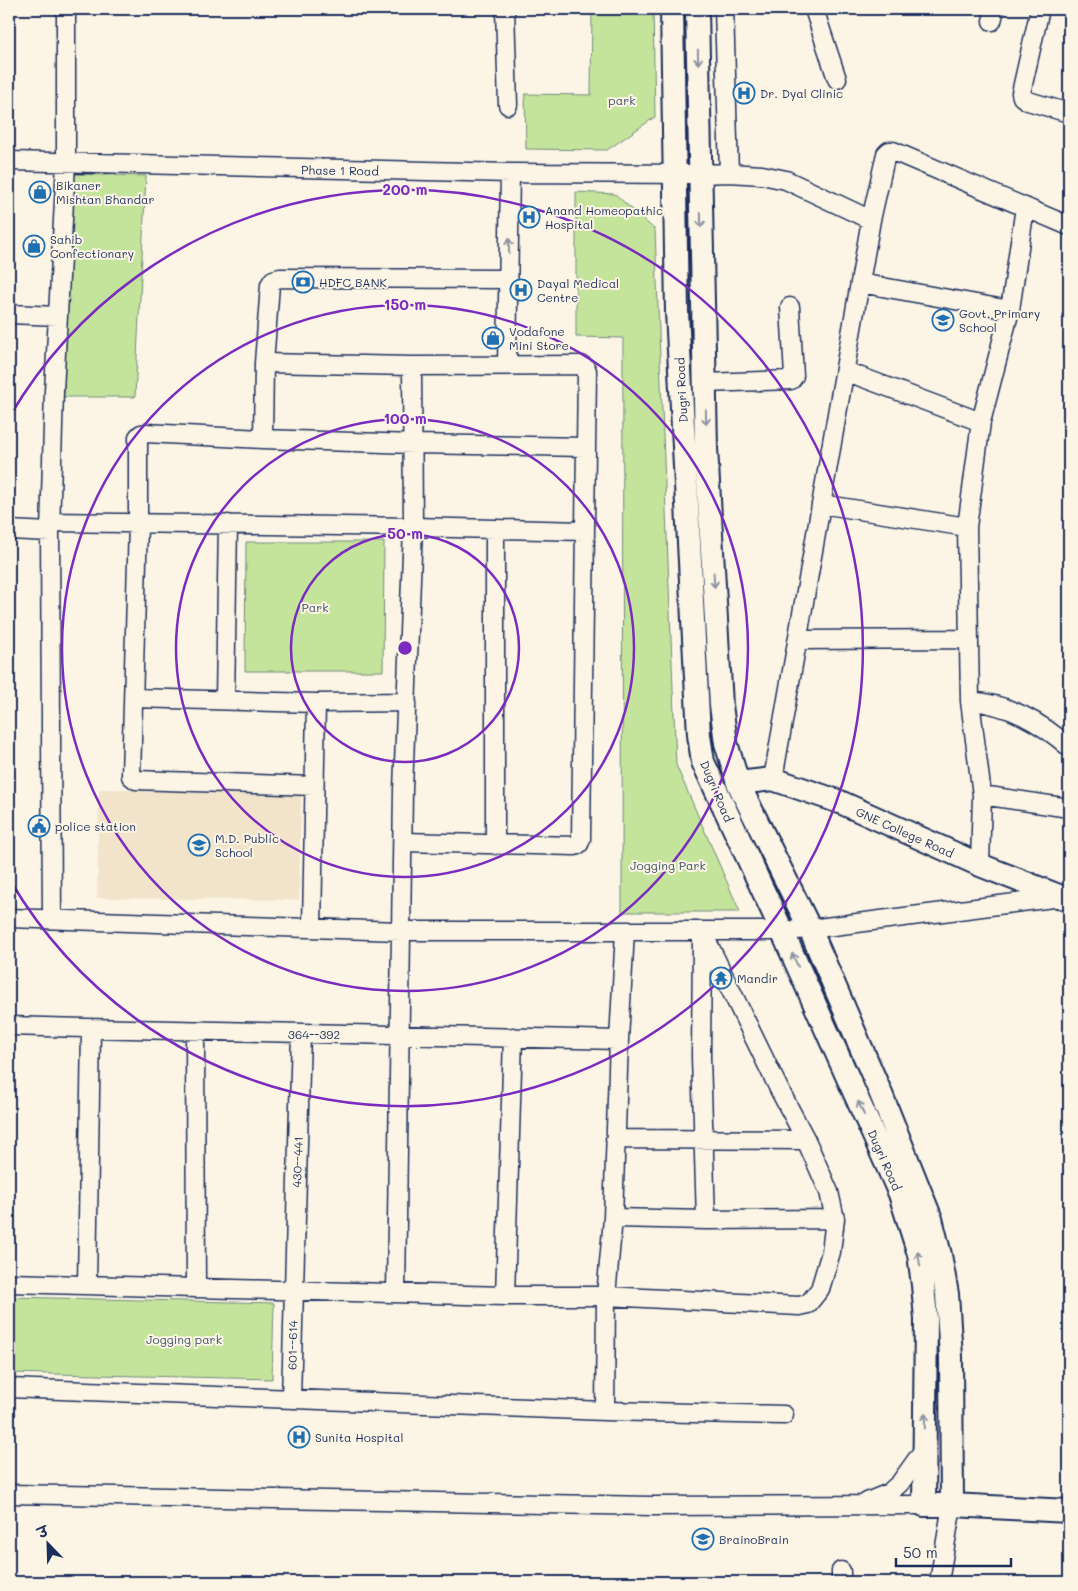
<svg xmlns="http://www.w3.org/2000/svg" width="1078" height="1591" font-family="Mali,'Playpen Sans Deva',sans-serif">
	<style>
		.built { fill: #f1e4cb }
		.green { fill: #c4e49c; stroke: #708a7d }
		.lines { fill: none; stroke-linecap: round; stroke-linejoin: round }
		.minor-casing { stroke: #1b2f5e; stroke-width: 21 }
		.tertiary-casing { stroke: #1b2f5e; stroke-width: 26 }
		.minor { stroke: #fcf5e5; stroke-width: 18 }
		.tertiary { stroke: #fcf5e5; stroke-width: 22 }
		.oneway { stroke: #8c92a2 }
		.ring { fill: none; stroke: #7b2cbf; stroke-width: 2.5 }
		.labels { text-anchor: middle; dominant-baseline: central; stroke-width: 4; stroke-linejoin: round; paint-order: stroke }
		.poi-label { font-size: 12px; fill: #1b2f5e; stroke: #fcf5e5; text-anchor: start }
		.park-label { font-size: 12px; fill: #3d536a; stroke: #fcf5e5 }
		.street-label { font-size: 12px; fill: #1b2f5e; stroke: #fcf5e5 }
		.centre { fill: #7b2cbf; stroke: #fcf5e5; stroke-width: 2.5 }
		.ring-label { font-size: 15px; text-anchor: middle; font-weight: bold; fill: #7b2cbf; stroke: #fcf5e5; stroke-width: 4; stroke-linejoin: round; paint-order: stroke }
	</style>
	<rect width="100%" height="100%" fill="#fcf5e5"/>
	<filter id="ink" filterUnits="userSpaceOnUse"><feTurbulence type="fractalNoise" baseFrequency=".02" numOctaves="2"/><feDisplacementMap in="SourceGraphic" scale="10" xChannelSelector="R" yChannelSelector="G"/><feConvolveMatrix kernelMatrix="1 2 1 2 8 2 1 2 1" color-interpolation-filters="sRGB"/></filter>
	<g filter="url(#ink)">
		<path class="built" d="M 99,789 L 301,792 L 299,900 L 97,898 Z"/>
		<path class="green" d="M 592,9 L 653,9 L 655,117 L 607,150 L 526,149 L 525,94 L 591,95 Z
			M 70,174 L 146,176 L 135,397 L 64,397 Z
			M 576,192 L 615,194 L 655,230 L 676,765 L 740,912 L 622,912 L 623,338 L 576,337 Z
			M 246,542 L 384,542 L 383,671 L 245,671 Z
			M 9,1297 L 274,1303 L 272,1379 L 9,1373 Z"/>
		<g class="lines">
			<g class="minor-casing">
				<path id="minor" d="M 505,9 L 508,105
					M 814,9 L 837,79
					M 1040,9 L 1021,93 L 1022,97 L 1028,101 L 1069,113
					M 992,21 L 995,9
					M 9,161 L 510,173 L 700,174 L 729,173 L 724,9
					M 729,173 L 762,175 L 786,180 L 871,220
					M 860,283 L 1010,310 L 1025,207
					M 9,314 L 58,316
					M 264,363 L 270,285 L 273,280 L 280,278 L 508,279
					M 507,365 L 510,173
					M 845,371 L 981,422 L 967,527 L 970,701 L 982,795
					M 705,383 L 791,380 L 794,376 L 790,307
					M 981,422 L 1010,310
					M 263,439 L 413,444 L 585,447
					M 821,504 L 967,527
					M 51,522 L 413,527 L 412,366
					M 9,530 L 50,532
					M 798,640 L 969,639
					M 134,698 L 316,703 L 407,702
					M 225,699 L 228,524
					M 970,701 C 1009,704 1040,722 1069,747
					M 773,779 L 871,220 L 886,154 L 889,151 L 893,151 L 1069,226
					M 314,786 L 136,780 L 131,776 L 138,524 L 138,437 L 141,434 L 146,433 L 263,439 L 264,363 L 412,366 L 581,365 L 585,367 L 587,371 L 581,839 L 579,844 L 575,846 L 403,842
					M 495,845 L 495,529
					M 980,865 L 982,795 L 1069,808
					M 9,918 L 400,931 L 782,931 L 810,929 L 1061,897
					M 52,919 L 50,532 L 54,391 L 66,163 L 66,9
					M 312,928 L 316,703
					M 702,937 L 701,1057 L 706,1220
					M 9,1026 C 212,1032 415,1035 619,1040
					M 195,1032 L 196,1288
					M 615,1139 L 806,1140
					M 613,1218 L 706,1220 L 835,1219
					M 9,1283 L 505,1296 L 606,1296 L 799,1306 L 808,1304 L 820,1289 L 831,1252 L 835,1219 L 829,1192 L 806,1140 L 779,1089 L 702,931
					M 87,1285 L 91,1029
					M 396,1293 L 403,790 L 413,527 L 584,531
					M 505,1296 L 513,1037
					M 9,1388 L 605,1411 L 784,1415
					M 291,1399 L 301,1034
					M 605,1411 L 606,1296 L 613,1218 L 619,1040 L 625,931
					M 9,1494 L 652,1506 L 924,1505
					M 867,1502 L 889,1493 L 900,1483 L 925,1448
					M 841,1582 L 841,1571
					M 939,1582 L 952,1505"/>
			</g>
			<g class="tertiary-casing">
				<path id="tertiary" d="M 672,9 L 677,312 L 699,735 L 703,762 L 782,931 L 900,1194 L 919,1254 L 923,1285 L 926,1319 L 924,1505 L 952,1505 L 1069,1511
					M 697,9 L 706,448 L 721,705 L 726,743 L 738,783 L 810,929 L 881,1094 L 931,1219 L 940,1255 L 947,1294 L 951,1357 L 952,1505
					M 738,783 L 773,779 L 840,802 L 980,865 L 1069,900"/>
			</g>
			<use href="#minor" class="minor"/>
			<use href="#tertiary" class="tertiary"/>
		</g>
		<defs><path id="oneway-shaft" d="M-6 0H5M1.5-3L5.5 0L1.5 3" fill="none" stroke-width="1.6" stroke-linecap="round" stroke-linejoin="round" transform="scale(1.25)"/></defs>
		<g class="oneway">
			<use href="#oneway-shaft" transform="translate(698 57) rotate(89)"/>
			<use href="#oneway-shaft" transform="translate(701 220) rotate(89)"/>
			<use href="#oneway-shaft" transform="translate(509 246) rotate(-89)"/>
			<use href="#oneway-shaft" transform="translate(706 417) rotate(89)"/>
			<use href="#oneway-shaft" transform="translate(714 580) rotate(87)"/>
			<use href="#oneway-shaft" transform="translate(795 960) rotate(-114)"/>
			<use href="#oneway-shaft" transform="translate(861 1108) rotate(-114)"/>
			<use href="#oneway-shaft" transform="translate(919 1259) rotate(-100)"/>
			<use href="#oneway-shaft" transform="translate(925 1421) rotate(-89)"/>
		</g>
	</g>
	<g class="ring">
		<circle cx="405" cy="648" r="114"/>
		<circle cx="405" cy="648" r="229"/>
		<circle cx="405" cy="648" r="343"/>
		<path d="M10 416A458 458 0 1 1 10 880"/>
	</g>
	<defs>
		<g id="hospital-ring" transform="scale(1.125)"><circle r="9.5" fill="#fcf5e5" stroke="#1f6fb2" stroke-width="1.5"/><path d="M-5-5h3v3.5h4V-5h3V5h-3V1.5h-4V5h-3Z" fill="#1f6fb2"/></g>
		<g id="shop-ring" transform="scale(1.125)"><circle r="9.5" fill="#fcf5e5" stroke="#1f6fb2" stroke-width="1.5"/><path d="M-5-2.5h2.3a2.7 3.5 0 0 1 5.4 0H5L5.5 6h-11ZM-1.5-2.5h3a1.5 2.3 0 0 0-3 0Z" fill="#1f6fb2"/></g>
		<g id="bank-ring" transform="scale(1.125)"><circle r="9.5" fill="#fcf5e5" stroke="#1f6fb2" stroke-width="1.5"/><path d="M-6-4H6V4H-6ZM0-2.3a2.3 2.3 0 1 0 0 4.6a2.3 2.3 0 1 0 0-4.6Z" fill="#1f6fb2"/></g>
		<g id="school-ring" transform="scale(1.125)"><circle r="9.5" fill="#fcf5e5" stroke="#1f6fb2" stroke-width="1.5"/><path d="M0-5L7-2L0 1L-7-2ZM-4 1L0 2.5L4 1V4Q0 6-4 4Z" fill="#1f6fb2"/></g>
		<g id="civic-ring" transform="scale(1.125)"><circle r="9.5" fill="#fcf5e5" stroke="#1f6fb2" stroke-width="1.5"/><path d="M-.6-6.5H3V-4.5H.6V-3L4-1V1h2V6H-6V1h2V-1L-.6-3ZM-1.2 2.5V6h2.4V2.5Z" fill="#1f6fb2"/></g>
		<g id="temple-ring" transform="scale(1.125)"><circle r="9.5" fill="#fcf5e5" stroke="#1f6fb2" stroke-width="1.5"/><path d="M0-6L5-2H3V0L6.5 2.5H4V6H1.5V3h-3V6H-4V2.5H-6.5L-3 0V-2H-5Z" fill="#1f6fb2"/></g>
	</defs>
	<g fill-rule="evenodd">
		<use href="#hospital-ring" x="744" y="93"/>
		<use href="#shop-ring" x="40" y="192"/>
		<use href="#hospital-ring" x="529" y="217"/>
		<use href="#shop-ring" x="34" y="246"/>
		<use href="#bank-ring" x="303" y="282"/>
		<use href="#hospital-ring" x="521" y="290"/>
		<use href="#school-ring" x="943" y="320"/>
		<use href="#shop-ring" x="493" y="338"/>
		<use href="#civic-ring" x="39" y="826"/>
		<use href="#school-ring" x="199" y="845"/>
		<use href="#temple-ring" x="721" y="978"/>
		<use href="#hospital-ring" x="299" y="1437"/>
		<use href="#school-ring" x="703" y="1539"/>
	</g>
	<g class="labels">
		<g class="poi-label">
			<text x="760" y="93">Dr. Dyal Clinic</text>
			<text x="56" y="185">Bikaner<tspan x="56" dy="14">Mishtan Bhandar</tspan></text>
			<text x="545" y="210">Anand Homeopathic<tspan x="545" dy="14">Hospital</tspan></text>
			<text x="50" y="239">Sahib<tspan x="50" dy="14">Confectionary</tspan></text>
			<text x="319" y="282">HDFC BANK</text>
			<text x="537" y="283">Dayal Medical<tspan x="537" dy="14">Centre</tspan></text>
			<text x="959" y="313">Govt. Primary<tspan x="959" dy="14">School</tspan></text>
			<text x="509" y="331">Vodafone<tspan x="509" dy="14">Mini Store</tspan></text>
			<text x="55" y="826">police station</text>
			<text x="215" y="838">M.D. Public<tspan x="215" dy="14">School</tspan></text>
			<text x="737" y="978">Mandir</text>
			<text x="315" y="1437">Sunita Hospital</text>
			<text x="719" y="1539">BrainoBrain</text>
		</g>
		<g class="park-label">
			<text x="622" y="100">park</text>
			<text x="315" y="607">Park</text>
			<text x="668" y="865">Jogging Park</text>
			<text x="184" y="1339">Jogging park</text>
		</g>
		<g class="street-label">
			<text transform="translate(340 170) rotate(1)">Phase 1 Road</text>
			<text transform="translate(681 390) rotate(-93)">Dugri Road</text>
			<text transform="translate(717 791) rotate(67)">Dugri Road</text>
			<text transform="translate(905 832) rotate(24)">GNE College Road</text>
			<text x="314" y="1034">364--392</text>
			<text transform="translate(885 1160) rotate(66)">Dugri Road</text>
			<text transform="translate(297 1162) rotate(-88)">430--441</text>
			<text transform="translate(292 1345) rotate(-89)">601--614</text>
		</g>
	</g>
	<circle cx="405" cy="648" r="8" class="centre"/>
	<g class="ring-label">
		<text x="405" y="195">200 m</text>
		<text x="405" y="310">150 m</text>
		<text x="405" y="424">100 m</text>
		<text x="405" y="539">50 m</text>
	</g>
	<rect width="1078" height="1591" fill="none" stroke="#fcf5e5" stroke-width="30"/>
	<rect x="15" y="15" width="1048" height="1561" fill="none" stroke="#1b2f5e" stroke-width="2" filter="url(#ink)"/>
	<g transform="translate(48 1544) rotate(337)" stroke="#fcf5e5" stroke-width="4" paint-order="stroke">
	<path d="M0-4L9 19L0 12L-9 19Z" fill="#1b2f5e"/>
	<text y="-8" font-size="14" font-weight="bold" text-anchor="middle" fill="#1b2f5e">उ</text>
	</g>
	<path d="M896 1558v8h115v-8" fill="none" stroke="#1b2f5e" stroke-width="2.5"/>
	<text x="903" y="1558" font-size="15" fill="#1b2f5e" stroke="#fcf5e5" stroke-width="4" paint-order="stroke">50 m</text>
</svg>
